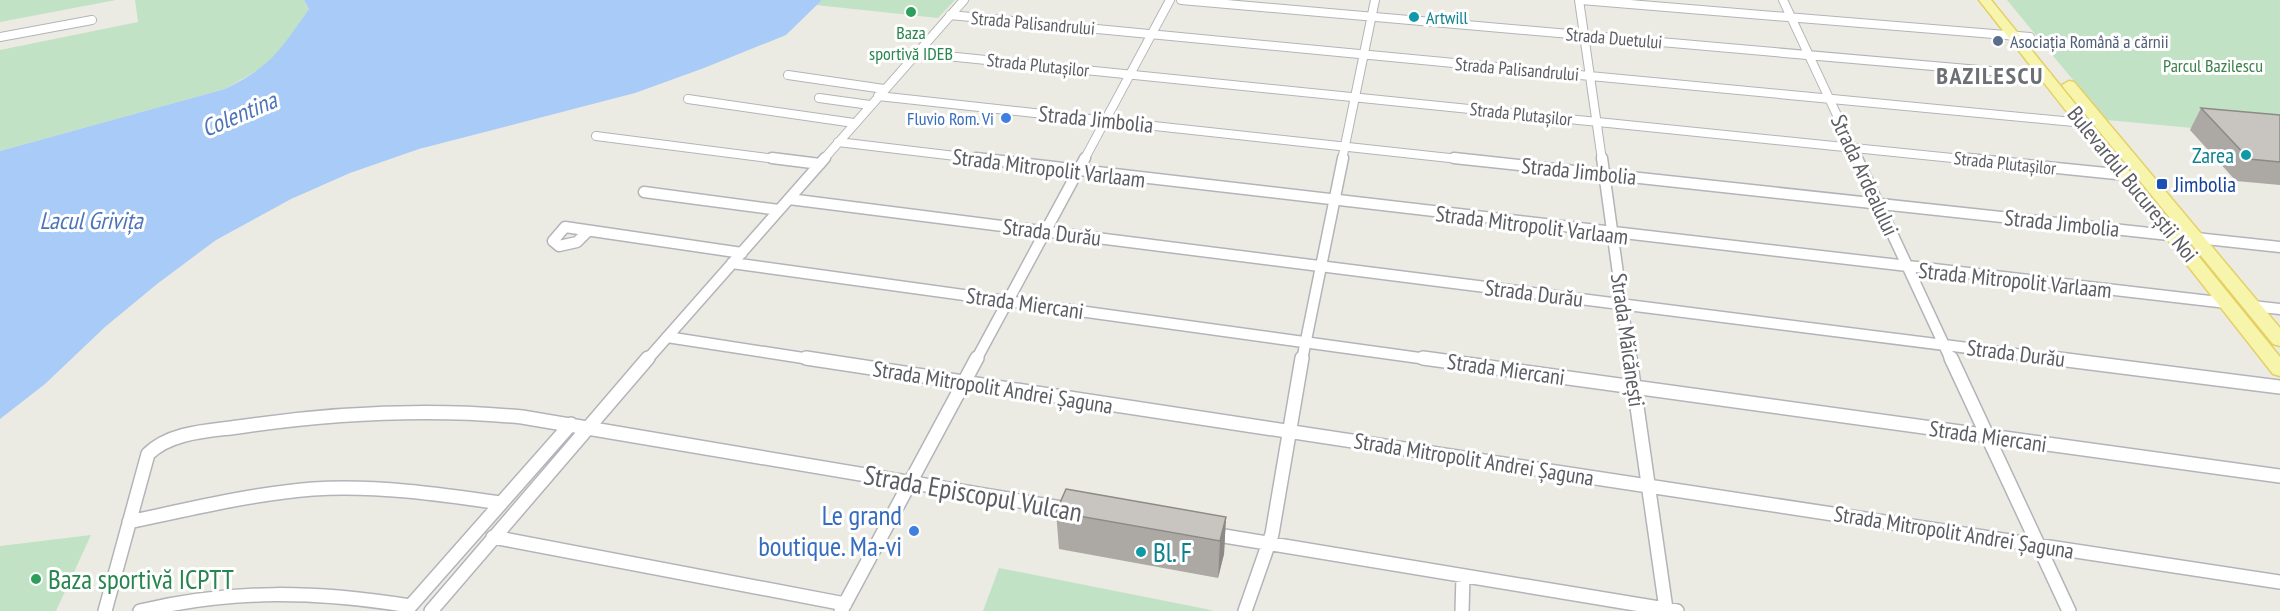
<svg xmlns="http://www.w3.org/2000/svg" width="2280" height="611" font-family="'PT Sans Narrow',sans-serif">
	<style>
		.green { fill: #c1e2c5 }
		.water { fill: #a8cbf7 }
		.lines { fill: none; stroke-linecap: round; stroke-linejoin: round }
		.minor-far2-casing { stroke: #b3b4b9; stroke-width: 10 }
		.minor-far1-casing { stroke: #b3b4b9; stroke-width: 13 }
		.minor-casing { stroke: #b3b4b9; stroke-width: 16 }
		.primary-casing { stroke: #e4d064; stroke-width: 3 }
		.minor-far2 { stroke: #fff; stroke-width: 8 }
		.minor-far1 { stroke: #fff; stroke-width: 10 }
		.minor { stroke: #fff; stroke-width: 13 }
		.primary { fill: #f7f5ac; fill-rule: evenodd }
		.wall { fill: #aca9a5 }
		.shaded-wall { fill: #8c8a86 }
		.building { fill: #c8c5c0; stroke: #8c8a86; stroke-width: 1.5 }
		.leisure-dot { fill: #2e9e5b; stroke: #fff; stroke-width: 2 }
		.culture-dot { fill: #0f9aa8; stroke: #fff; stroke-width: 2 }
		.service-dot { fill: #5c6f8a; stroke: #fff; stroke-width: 2 }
		.shop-dot { fill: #3f7fe0; stroke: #fff; stroke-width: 2 }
		.transit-dot { fill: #1a4fb4; stroke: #fff; stroke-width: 2 }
		.labels { text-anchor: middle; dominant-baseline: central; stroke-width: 6; stroke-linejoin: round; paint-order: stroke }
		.far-culture-label { font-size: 18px; fill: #0d838f; stroke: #fff; text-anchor: start }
		.far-street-label { font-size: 18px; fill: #5b5d62; stroke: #fff }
		.far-leisure-label { font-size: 18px; fill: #27864d; stroke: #fff }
		.far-service-label { font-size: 18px; fill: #4e5e75; stroke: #fff; text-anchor: start }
		.far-park-label { font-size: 18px; fill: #3c8048; stroke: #fff }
		.far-shop-label { font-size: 18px; fill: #366cbe; stroke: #fff; text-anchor: end }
		.street-label { font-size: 22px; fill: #5b5d62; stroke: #fff }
		.culture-label { font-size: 22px; fill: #0d838f; stroke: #fff; text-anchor: end }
		.transit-label { font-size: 22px; fill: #164399; stroke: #fff; text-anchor: start }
		.far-district-label { font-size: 24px; font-weight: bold; letter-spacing: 1.5px; fill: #6c6f74; stroke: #fff }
		.water-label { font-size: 24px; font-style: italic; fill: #4d74b8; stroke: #fff }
		.near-street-label { font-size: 27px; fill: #5b5d62; stroke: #fff }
		.near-shop-label { font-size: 27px; fill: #366cbe; stroke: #fff; text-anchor: end }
		.near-culture-label { font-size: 27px; fill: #0d838f; stroke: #fff; text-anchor: start }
		.near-leisure-label { font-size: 27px; fill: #27864d; stroke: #fff; text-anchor: start }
	</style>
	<rect width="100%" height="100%" fill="#ecebe3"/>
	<path class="green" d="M 0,0 L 116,0 L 0,22 Z
		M 135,0 L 304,0 L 309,9 L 283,48 L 268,64 L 225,89 L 0,151 L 0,50 L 138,22 Z
		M 822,0 L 955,0 L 938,18 L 816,5 Z
		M 2007,0 L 2280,0 L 2280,136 L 2106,120 Z
		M 91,535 L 56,611 L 0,611 L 0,546 Z
		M 999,568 L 1206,609 L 1214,611 L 983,611 Z"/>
	<path class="water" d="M 304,0 L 822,0 L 786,35 L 704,68 L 635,93 L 419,149 L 350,173 L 291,199 L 216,240 L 157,284 L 105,327 L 45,384 L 0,419 L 0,151 L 225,89 C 273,65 279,51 309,9 Z"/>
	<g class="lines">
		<g class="minor-far2-casing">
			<path id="minor-far2" d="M 1181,0 L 2047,76
				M 1579,0 L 1602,160
				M 1581,0 L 2030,37
				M 1783,0 L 1858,160
				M 950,15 L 2084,123
				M 0,37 L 92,20
				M 917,53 L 1972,160
				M 788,75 L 884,89
				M 878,96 L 1468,160
				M 819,98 L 870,105
				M 688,99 L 854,123
				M 596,136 L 784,160
				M 838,142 L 989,160
				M 823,160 L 964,0
				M 1084,160 L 1170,0
				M 1342,160 L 1375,0"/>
		</g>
		<g class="minor-far1-casing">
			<path id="minor-far1" d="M 772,158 L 820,164
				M 976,158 L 2227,303
				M 1454,158 L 2280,247
				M 1602,158 L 1630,360
				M 1857,158 L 1951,360
				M 1958,158 L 2126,175
				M 644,192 L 779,210
				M 789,199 L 2063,360
				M 588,231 L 577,242 L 559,246 L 553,241 L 565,227 L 742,253
				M 732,263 L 1434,360
				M 2252,306 L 2280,309
				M 667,337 L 816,360
				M 647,360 L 825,158
				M 976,360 L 1085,158
				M 1302,360 L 1343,158"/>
		</g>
		<g class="minor-casing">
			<path id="minor" d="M 806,358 L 2280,582
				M 1423,358 L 2280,476
				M 1630,358 L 1666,609
				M 1951,358 L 2069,611
				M 2051,358 L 2280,387
				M 129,522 C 190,509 251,494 313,489 C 375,485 439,494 500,503
				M 1212,534 L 1677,611
				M 493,537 L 845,604
				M 105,611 L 148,454 C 170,432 208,431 238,427 C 333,413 427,408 522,417 L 1073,510
				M 140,611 C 234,589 315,591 410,606
				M 406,611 L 571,424
				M 431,611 L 648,358
				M 841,611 L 977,358
				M 1245,611 L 1272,534 L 1302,358
				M 1462,611 L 1463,576"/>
		</g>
		<g class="primary-casing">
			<path id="primary" d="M 1979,0 L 1991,0 L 2280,357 L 2280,376 L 2273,374 Z
				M 2069,81 L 2074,82 L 2280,328 L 2280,346 L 2273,344 L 2064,88 L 2062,85 Z"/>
		</g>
		<use href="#minor-far2" class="minor-far2"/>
		<use href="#minor-far1" class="minor-far1"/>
		<use href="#minor" class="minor"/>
		<use href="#primary" class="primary"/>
	</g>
	<path class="wall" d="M 2201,108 L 2280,115 L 2280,185 L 2236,181 L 2190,130 Z
		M 1056,512 L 1226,517 L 1224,554 L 1218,578 L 1059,549 Z"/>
	<path class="shaded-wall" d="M 1226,517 L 1224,554 L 1218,578 L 1220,541 Z"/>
	<path class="building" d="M 2201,108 L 2280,115 L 2280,162 L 2249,159 Z
		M 1066,489 L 1226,517 L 1220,541 L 1056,512 Z"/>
	<g class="leisure-dot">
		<circle cx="911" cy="12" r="6"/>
		<circle cx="36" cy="579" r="6"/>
	</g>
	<g class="culture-dot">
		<circle cx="1414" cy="17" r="6"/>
		<circle cx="2246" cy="155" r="6"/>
		<circle cx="1141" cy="552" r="6"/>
	</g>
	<circle class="service-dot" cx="1998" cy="41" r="6"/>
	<g class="shop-dot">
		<circle cx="1006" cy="118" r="6"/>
		<circle cx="914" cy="531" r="6"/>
	</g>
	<rect class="transit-dot" x="2156" y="178" width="12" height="12" rx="3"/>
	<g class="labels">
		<g class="far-culture-label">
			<text x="1426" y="17">Artwill</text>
		</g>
		<g class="far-street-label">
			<text transform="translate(1033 23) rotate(5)">Strada Palisandrului</text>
			<text transform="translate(1614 38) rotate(5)">Strada Duetului</text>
			<text transform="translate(1038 65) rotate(6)">Strada Plutașilor</text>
			<text transform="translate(1517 69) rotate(5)">Strada Palisandrului</text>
			<text transform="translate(1521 114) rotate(6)">Strada Plutașilor</text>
			<text transform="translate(2005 163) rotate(6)">Strada Plutașilor</text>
		</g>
		<g class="far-leisure-label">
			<text x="911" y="32">Baza<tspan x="911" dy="21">sportivă IDEB</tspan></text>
		</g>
		<g class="far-service-label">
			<text x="2010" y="41">Asociația Română a cărnii</text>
		</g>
		<g class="far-park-label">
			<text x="2213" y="65">Parcul Bazilescu</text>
		</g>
		<g class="far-shop-label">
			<text x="994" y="118">Fluvio Rom. Vi</text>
		</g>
		<g class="street-label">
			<text transform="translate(1096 119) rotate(6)">Strada Jimbolia</text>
			<text transform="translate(1049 168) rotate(7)">Strada Mitropolit Varlaam</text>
			<text transform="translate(1579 171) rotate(6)">Strada Jimbolia</text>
			<text transform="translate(1865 175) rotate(65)">Strada Ardealului</text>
			<text transform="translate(2133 184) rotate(51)">Bulevardul Bucureștii Noi</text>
			<text transform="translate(2062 223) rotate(6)">Strada Jimbolia</text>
			<text transform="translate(1532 225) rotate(7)">Strada Mitropolit Varlaam</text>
			<text transform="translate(1052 232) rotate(7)">Strada Durău</text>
			<text transform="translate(2015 280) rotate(6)">Strada Mitropolit Varlaam</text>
			<text transform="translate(1534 293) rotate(7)">Strada Durău</text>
			<text transform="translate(1025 303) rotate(8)">Strada Miercani</text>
			<text transform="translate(1628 340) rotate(82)">Strada Măicănești</text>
			<text transform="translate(2016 353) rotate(7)">Strada Durău</text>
			<text transform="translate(1506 369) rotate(8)">Strada Miercani</text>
			<text transform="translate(993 387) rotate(9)">Strada Mitropolit Andrei Șaguna</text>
			<text transform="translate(1988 436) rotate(8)">Strada Miercani</text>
			<text transform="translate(1474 459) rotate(9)">Strada Mitropolit Andrei Șaguna</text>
			<text transform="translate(1954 532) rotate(9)">Strada Mitropolit Andrei Șaguna</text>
		</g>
		<g class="culture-label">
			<text x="2234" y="155">Zarea</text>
		</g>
		<g class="transit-label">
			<text x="2174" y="184">Jimbolia</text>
		</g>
		<g class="far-district-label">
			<text x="1990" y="75">BAZILESCU</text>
		</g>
		<g class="water-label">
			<text transform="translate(239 114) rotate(-23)">Colentina</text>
			<text x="91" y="220">Lacul Grivița</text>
		</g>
		<g class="near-street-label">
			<text transform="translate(973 493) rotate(10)">Strada Episcopul Vulcan</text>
		</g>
		<g class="near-shop-label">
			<text x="902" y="515">Le grand<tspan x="902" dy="31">boutique. Ma-vi</tspan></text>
		</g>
		<g class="near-culture-label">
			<text x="1153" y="552">Bl. F</text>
		</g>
		<g class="near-leisure-label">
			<text x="48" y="579">Baza sportivă ICPTT</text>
		</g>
	</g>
</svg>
